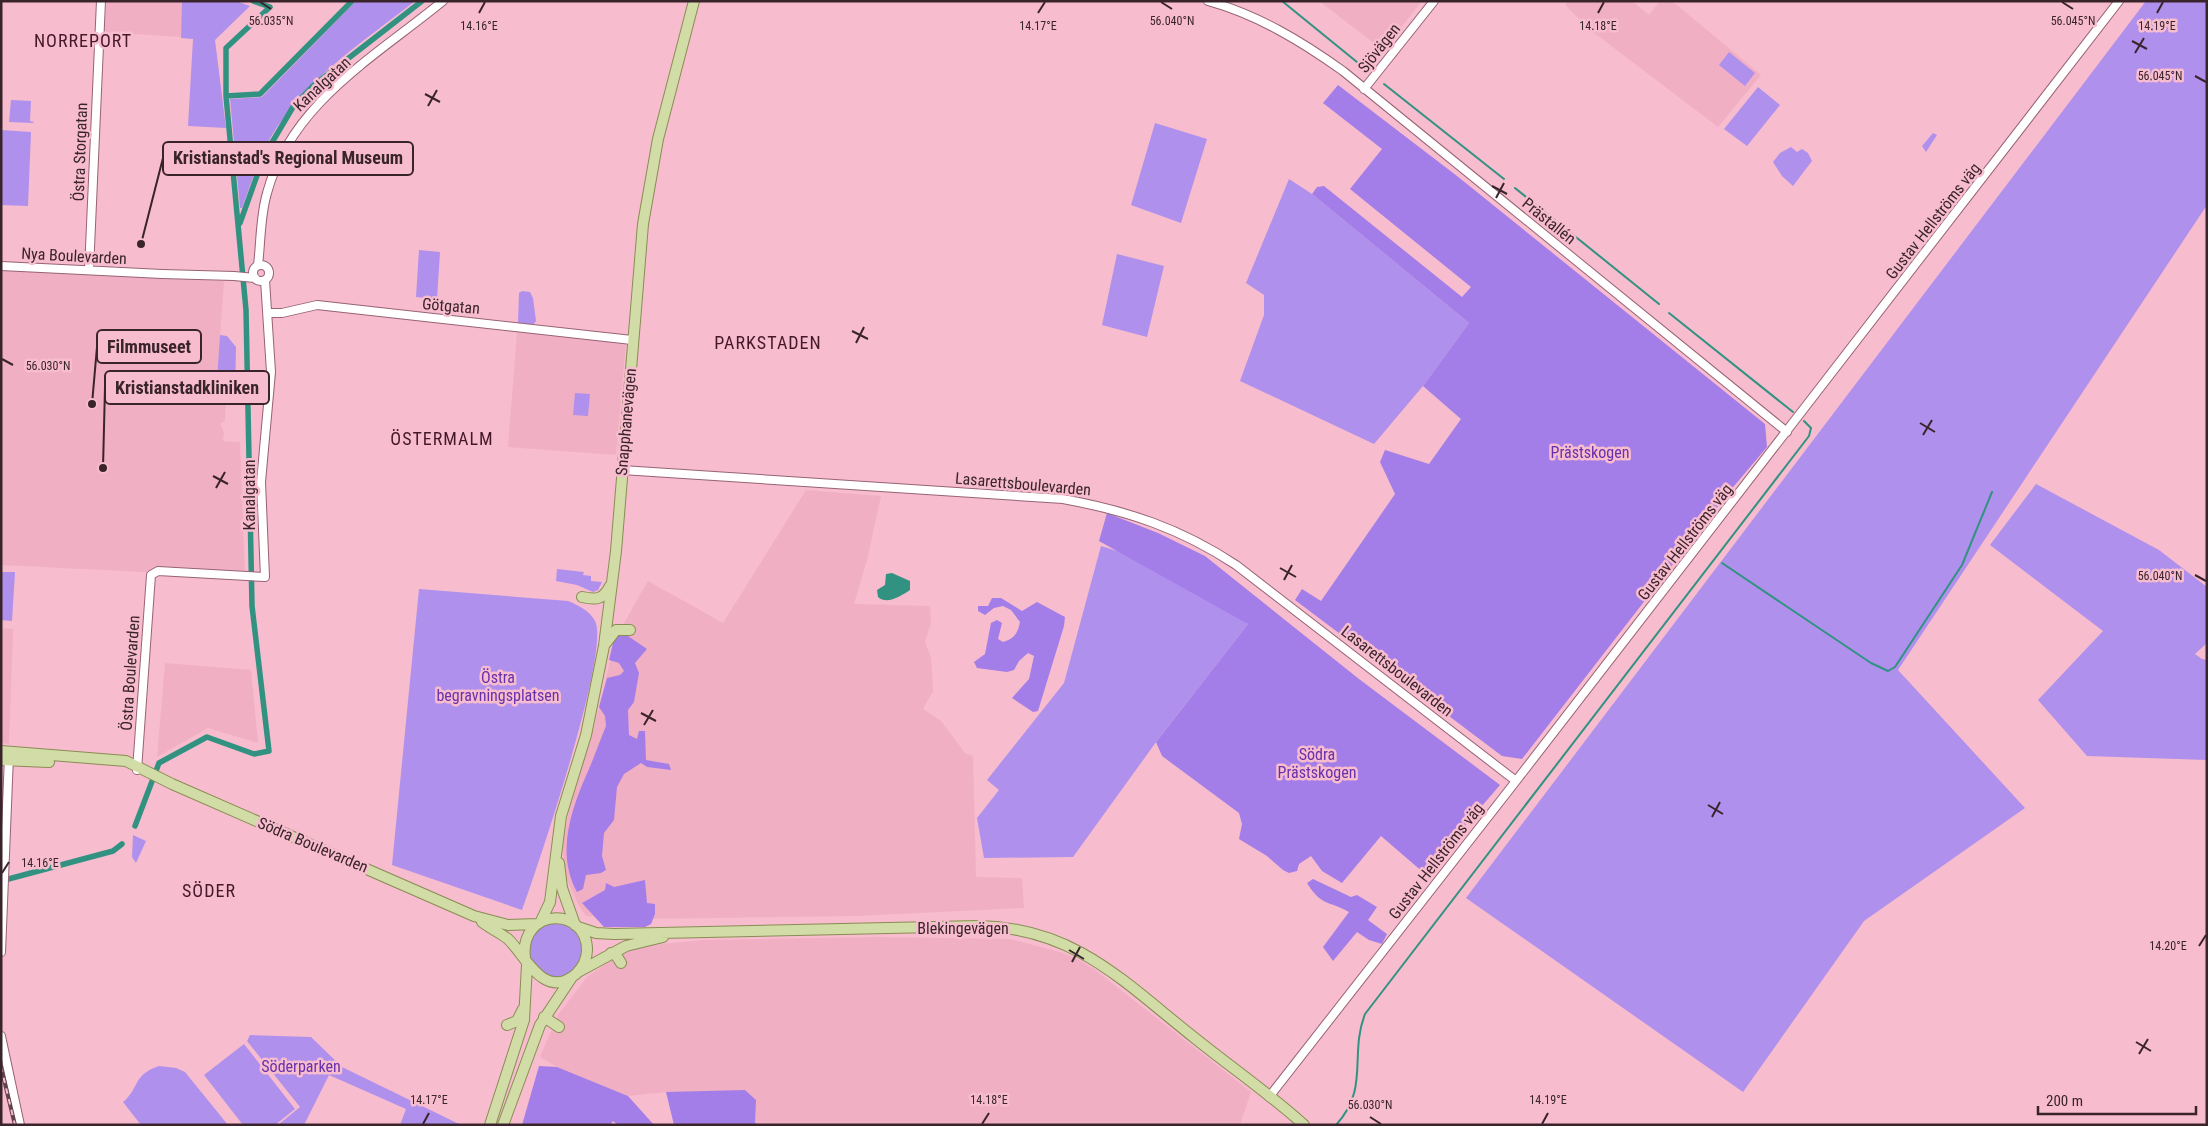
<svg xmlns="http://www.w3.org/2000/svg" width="2208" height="1126" font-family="'Roboto Condensed',sans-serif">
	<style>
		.built { fill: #f1afc4 }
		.green { fill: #af90ed }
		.forest { fill: #a37ee8 }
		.water { fill: #329281 }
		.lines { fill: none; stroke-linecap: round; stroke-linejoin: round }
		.stream { stroke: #329281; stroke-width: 2 }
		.canal { stroke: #329281; stroke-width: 5.5 }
		.minor-casing { stroke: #976374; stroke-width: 10 }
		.major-casing { stroke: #898d54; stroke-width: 12 }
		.minor { stroke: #fff; stroke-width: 8 }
		.major { stroke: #d1dca6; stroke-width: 10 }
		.rail-casing { stroke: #61434c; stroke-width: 4 }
		.rail { stroke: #f7bcce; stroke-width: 2; stroke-dasharray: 5.5; stroke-linecap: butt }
		.ticks { fill: none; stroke: #3a242b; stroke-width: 2 }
		.labels { text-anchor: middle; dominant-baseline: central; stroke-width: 5; stroke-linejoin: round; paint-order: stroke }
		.street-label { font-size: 16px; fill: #3a242b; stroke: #f7bcce }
		.park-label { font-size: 16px; fill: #6631ad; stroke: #f7bcce }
		.neighbourhood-label { font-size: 18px; letter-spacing: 1px; fill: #45192a; stroke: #f7bcce }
		.ticks-label { font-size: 12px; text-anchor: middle; fill: #3a242b; stroke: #f7bcce; stroke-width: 5; stroke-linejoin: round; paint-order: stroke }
		.leader { fill: none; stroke: #3a242b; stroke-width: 2 }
		.callout-dot { fill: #3a242b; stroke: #f7bcce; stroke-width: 2 }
		.callout { fill: #f7bcce; stroke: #3a242b; stroke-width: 2 }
		.callout-label { font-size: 18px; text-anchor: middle; font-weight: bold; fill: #3a242b }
	</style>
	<rect width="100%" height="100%" fill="#f7bcce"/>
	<path class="built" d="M 107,1 L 183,1 L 181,37 L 104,32 Z
		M 1319,1 L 1422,1 L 1383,50 Z
		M 1568,1 L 1632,1 L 1649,15 L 1660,1 L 1672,1 L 1761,75 L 1718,127 L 1593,32 L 1565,5 Z
		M 1,270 L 224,281 L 216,394 L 226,396 L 225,421 L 220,423 L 224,432 L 223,441 L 240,442 L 245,577 L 1,565 Z
		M 517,332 L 626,343 L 616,455 L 508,447 Z
		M 806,490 L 881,496 L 867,560 L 854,604 L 930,606 L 931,622 L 925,642 L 931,658 L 933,691 L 923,709 L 941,721 L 965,753 L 973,756 L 976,877 L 1022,878 L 1024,908 L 857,916 L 645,919 L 586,916 L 579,906 L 564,873 L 563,844 L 569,811 L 592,735 L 616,637 L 648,581 L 723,623 Z
		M 1,628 L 13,629 L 9,744 L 1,743 Z
		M 165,663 L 251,670 L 258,743 L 208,728 L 157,757 Z
		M 875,937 L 1010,939 L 1060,952 L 1077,959 L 1094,969 L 1251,1092 L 1240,1125 L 761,1125 L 666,1092 L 628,1096 L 557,1067 L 540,1057 L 558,1015 L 587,977 L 621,954 L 642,946 L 703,940 Z"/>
	<path class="green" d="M 182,1 L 236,1 L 250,6 L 215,40 L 226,128 L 188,126 L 193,39 L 181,38 Z
		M 356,1 L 415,1 C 363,42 305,79 271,137 C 258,159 251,184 242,208 L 240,208 L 230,99 L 262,97 Z
		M 2146,1 L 2207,1 L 2207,205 L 1898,670 L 2025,808 L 1864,921 L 1743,1092 L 1466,898 Z
		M 1729,52 L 1755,73 L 1745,86 L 1719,65 Z
		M 1758,87 L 1780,105 L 1747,146 L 1724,129 Z
		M 11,100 L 31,101 L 30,121 L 34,122 L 33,123 L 9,122 Z
		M 1155,123 L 1207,139 L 1181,223 L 1131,205 Z
		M 1,130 L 31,132 L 28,206 L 1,205 Z
		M 1933,133 L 1937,135 L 1926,152 L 1922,146 Z
		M 1791,147 L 1797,152 L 1802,149 L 1808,153 L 1812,161 L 1793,186 L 1782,176 L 1773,162 L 1780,153 Z
		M 1289,179 L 1312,194 L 1469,323 L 1423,386 L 1374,444 L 1240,381 L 1264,315 L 1264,295 L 1246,283 Z
		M 419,250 L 440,252 L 437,299 L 416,297 Z
		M 1117,254 L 1164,266 L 1147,337 L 1102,325 Z
		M 522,291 L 530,292 L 533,298 L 536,321 L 532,326 L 518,323 L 519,293 Z
		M 220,335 L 227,336 L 236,347 L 235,396 L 216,395 Z
		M 575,393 L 590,394 L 588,416 L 573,415 Z
		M 2036,484 L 2159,550 L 2207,587 L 2207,643 L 2195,654 L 2202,659 L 2207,660 L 2207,760 L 2087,756 L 2038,700 L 2103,631 L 1990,545 Z
		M 1101,546 L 1179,570 L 1248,624 L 1159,738 L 1073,857 L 984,858 L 977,818 L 999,790 L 987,780 L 1064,683 Z
		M 557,569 L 584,572 L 583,575 L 591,576 L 591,581 L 602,582 L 598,590 L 593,592 L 577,585 L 556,581 Z
		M 1,572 L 15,572 L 12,621 L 1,620 Z
		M 419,589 L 568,601 C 578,605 590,611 595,621 C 611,650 537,869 522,910 L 392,865 Z
		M 133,835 L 146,841 L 136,863 L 132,857 Z
		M528 950a27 27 0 1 1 54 0a27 27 0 1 1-54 0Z
		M 250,1035 L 311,1037 L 342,1067 L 461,1125 L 400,1125 L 406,1109 L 329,1075 L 304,1125 L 278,1125 L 300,1107 L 247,1041 Z
		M 244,1044 L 295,1109 L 275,1125 L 243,1125 L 204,1075 Z
		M 159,1066 L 176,1068 L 185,1072 L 228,1125 L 141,1125 L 123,1102 C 140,1088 132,1075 159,1066 Z"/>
	<path class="forest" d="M 1338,85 L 1457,176 L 1765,424 L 1767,447 L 1729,492 L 1522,759 L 1502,756 L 1295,600 L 1302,589 L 1321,601 L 1395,494 L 1380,462 L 1385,450 L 1429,464 L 1461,419 L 1423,386 L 1469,323 L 1312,194 L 1317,187 L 1324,186 L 1462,297 L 1471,287 L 1350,189 L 1382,149 L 1323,103 Z
		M 1107,513 L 1158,533 L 1205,556 L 1359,679 L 1500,785 L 1424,873 L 1381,836 L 1342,883 L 1322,871 L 1311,856 L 1299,864 L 1297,871 L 1289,873 L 1283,870 L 1267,856 L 1239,839 L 1242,824 L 1239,813 L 1162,756 L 1156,742 L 1248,624 L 1099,541 Z
		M 992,598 L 1001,598 L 1022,611 L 1037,602 L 1065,617 L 1064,626 L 1038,711 L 1033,712 L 1012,698 L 1029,679 L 1034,656 L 1028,653 L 1019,661 L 1014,670 L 1007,672 L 977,668 L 974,662 L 985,654 L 991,623 L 997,620 L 1002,623 L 998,639 L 1003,642 C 1014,639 1018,633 1020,622 L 1011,610 L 1003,606 L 994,608 L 985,615 L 978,611 L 978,606 L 988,606 Z
		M 625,634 L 647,649 L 635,663 L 639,673 L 634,702 L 628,710 L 629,735 L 637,739 L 639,731 L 645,731 L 646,760 L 669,764 L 671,770 L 647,767 L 641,763 L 624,774 L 617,787 L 614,820 L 604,833 L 602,856 L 606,870 L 601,873 L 586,875 L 583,889 L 577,892 C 555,852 572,807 589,769 C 595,755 600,740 606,726 L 605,716 L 599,707 L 607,678 L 620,675 L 624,671 L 619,663 L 609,660 L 615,635 Z
		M 1313,879 L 1351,897 L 1357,895 L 1377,907 L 1368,920 L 1387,934 L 1382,944 L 1369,940 L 1357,932 L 1333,961 L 1323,947 L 1349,912 C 1328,900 1322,907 1307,883 Z
		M 645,880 L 647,903 L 655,904 L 655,914 L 651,924 L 645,927 L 604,927 L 582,903 L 605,890 L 606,883 L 614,887 Z
		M 539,1066 L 557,1067 L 628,1096 L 654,1125 L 618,1125 L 613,1121 L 610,1125 L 522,1125 Z
		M 745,1090 L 756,1100 L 755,1123 L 761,1125 L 674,1125 L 666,1092 Z"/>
	<path class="water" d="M 892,573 L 910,581 L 910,590 C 901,596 887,605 878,597 L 877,590 L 885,585 L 886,574 Z"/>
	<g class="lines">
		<path class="stream" d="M 1282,1 L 1368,71
			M 1384,84 L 1504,179
			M 234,170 L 260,169
			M 1515,188 L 1659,304
			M 1669,313 L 1793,412
			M 1722,563 L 1871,663 L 1888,671 L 1895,667 L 1962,565 L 1992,492
			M 1336,1125 C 1370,1088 1349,1055 1365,1014 L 1809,436 L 1811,428 L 1804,421"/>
		<path class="canal" d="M 226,96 L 260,94 L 352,1
			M 240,223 L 264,156 L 293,107 L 314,85 L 422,1
			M 135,826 L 159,763 L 207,737 L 254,754 L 269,751 L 252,606 L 246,310 L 226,96 L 226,48 L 270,7 L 253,1
			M 1,881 L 113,851 L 122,844"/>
		<g class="minor-casing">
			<path id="minor" d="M 1208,1 C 1258,15 1301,41 1343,71 L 1787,432
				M 1364,89 L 1434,1
				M253 273a8 8 0 1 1 16 0a8 8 0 1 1-16 0Z
				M 258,265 C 261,241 260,217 267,193 C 291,103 376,56 443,1
				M 1,266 L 162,274 L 234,276 L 255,278
				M 89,270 L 101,1
				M 268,313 L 282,313 L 317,305 L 632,340
				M 622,470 L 1063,499 C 1128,511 1180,528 1236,565 L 1516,781
				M 137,770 L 151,575 L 158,571 L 265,577 L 261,482 L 271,372 L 265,280
				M 1,952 L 9,756
				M 1,1036 L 20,1125
				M 1269,1097 L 1516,781 L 2119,1"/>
		</g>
		<g class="major-casing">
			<path id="major" d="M 582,597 C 596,600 603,600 610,586
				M 606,643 L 616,630 L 630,630
				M 1,751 L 126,761 L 172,784 L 474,916 L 508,925 L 537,924
				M 1,760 L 49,762
				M 559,863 L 562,888 L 575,925
				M 541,921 L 550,902 L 561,816 L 586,735 L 604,646 L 616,551 L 643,224 L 658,139 L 694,1
				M 482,922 C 490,928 500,933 508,939 C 526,956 544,1001 576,974 C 582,968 587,959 587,950 C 587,906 519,907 525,958
				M 578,927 L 596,933 L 614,934 L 980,926 C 1076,928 1126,984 1196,1039 C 1232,1068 1270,1094 1304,1125
				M 611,953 L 616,955 L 621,963
				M 578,972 L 626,946 L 663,937
				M 544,1017 L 559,1027
				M 507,1025 L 517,1021 L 523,1009
				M 490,1125 L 524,1020 L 527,965
				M 503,1125 L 540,1025 L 572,977"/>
		</g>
		<use href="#minor" class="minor"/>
		<use href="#major" class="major"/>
		<g class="rail-casing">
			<path id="rail" d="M 1,1067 L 15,1125"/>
		</g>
		<use href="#rail" class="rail"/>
	</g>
	<path class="ticks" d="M 260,2 L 271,9M 1161,2 L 1172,9M 2062,2 L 2073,9M 479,13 L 485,2M 1038,13 L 1045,2M 1598,13 L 1604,2M 2157,13 L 2163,2M 2132,41 L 2147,49M 2135,53 L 2144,38M 2195,76 L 2206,82M 425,94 L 440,102M 428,106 L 437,90M 1492,186 L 1507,194M 1496,198 L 1504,183M 852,331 L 868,339M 856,343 L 864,327M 2,359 L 13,365M 1920,423 L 1935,432M 1923,435 L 1932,420M 213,476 L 228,484M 216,488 L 225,472M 1280,568 L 1296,577M 2195,575 L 2206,581M 1284,580 L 1292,565M 641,713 L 656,721M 644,725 L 653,710M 1708,805 L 1723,814M 1712,817 L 1720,802M 2,873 L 9,862M 2199,946 L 2206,935M 1069,950 L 1084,959M 1072,962 L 1080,947M 2136,1042 L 2151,1051M 2139,1054 L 2148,1039M 1370,1117 L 1381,1124M 423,1124 L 429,1113M 982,1124 L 989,1113M 1542,1124 L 1548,1113"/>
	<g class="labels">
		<g class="street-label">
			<text transform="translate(1379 48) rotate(-52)">Sjövägen</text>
			<text transform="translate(322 84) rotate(-43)">Kanalgatan</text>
			<text transform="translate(80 152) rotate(-88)">Östra Storgatan</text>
			<text transform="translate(1549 221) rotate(39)">Prästallén</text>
			<text transform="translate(1933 221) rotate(-52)">Gustav Hellströms väg</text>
			<text transform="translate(74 256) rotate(3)">Nya Boulevarden</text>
			<text transform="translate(451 306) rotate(5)">Götgatan</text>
			<text transform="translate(626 422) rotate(-85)">Snapphanevägen</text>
			<text transform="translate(1023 484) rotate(5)">Lasarettsboulevarden</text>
			<text transform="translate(249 495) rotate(-90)">Kanalgatan</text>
			<text transform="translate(1685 542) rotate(-52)">Gustav Hellströms väg</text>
			<text transform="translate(1397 671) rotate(38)">Lasarettsboulevarden</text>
			<text transform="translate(130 673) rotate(-86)">Östra Boulevarden</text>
			<text transform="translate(313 845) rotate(23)">Södra Boulevarden</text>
			<text transform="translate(1436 861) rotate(-52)">Gustav Hellströms väg</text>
			<text x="963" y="928">Blekingevägen</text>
		</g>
		<g class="park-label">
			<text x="1590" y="452">Prästskogen</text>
			<text x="498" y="677">Östra<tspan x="498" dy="18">begravningsplatsen</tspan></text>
			<text x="1317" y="754">Södra<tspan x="1317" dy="18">Prästskogen</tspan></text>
			<text x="301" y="1066">Söderparken</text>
		</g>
		<g class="neighbourhood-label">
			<text x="83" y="40">NORREPORT</text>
			<text x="768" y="342">PARKSTADEN</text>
			<text x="442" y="438">ÖSTERMALM</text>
			<text x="209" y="890">SÖDER</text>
		</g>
	</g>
	<g class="ticks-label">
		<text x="271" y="25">56.035°N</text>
		<text x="1172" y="25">56.040°N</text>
		<text x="2073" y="25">56.045°N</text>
		<text x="479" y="30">14.16°E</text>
		<text x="1038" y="30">14.17°E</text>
		<text x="1598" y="30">14.18°E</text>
		<text x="2157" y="30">14.19°E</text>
		<text x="2160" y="80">56.045°N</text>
		<text x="48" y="370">56.030°N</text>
		<text x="2160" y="580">56.040°N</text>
		<text x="40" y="867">14.16°E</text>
		<text x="2168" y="950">14.20°E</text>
		<text x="429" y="1104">14.17°E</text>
		<text x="989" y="1104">14.18°E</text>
		<text x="1548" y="1104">14.19°E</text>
		<text x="1370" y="1109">56.030°N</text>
	</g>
	<path class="leader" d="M141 244L163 158M92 404L97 347M103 468L105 387"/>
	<g class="callout-dot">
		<circle cx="141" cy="244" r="5"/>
		<circle cx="92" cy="404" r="5"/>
		<circle cx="103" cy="468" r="5"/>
	</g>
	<g class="callout">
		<rect x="163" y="142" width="250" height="33" rx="5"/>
		<rect x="97" y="330" width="104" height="33" rx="5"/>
		<rect x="105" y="371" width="164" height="33" rx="5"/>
	</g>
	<g class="callout-label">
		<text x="288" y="164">Kristianstad's Regional Museum</text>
		<text x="149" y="353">Filmmuseet</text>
		<text x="187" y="394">Kristianstadkliniken</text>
	</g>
	<rect width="2208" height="1126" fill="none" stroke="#3a242b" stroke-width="5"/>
	<path d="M2038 1106v8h158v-8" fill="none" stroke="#3a242b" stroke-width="2.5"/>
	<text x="2046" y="1106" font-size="15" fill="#3a242b" stroke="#f7bcce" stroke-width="4" paint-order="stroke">200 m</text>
</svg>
